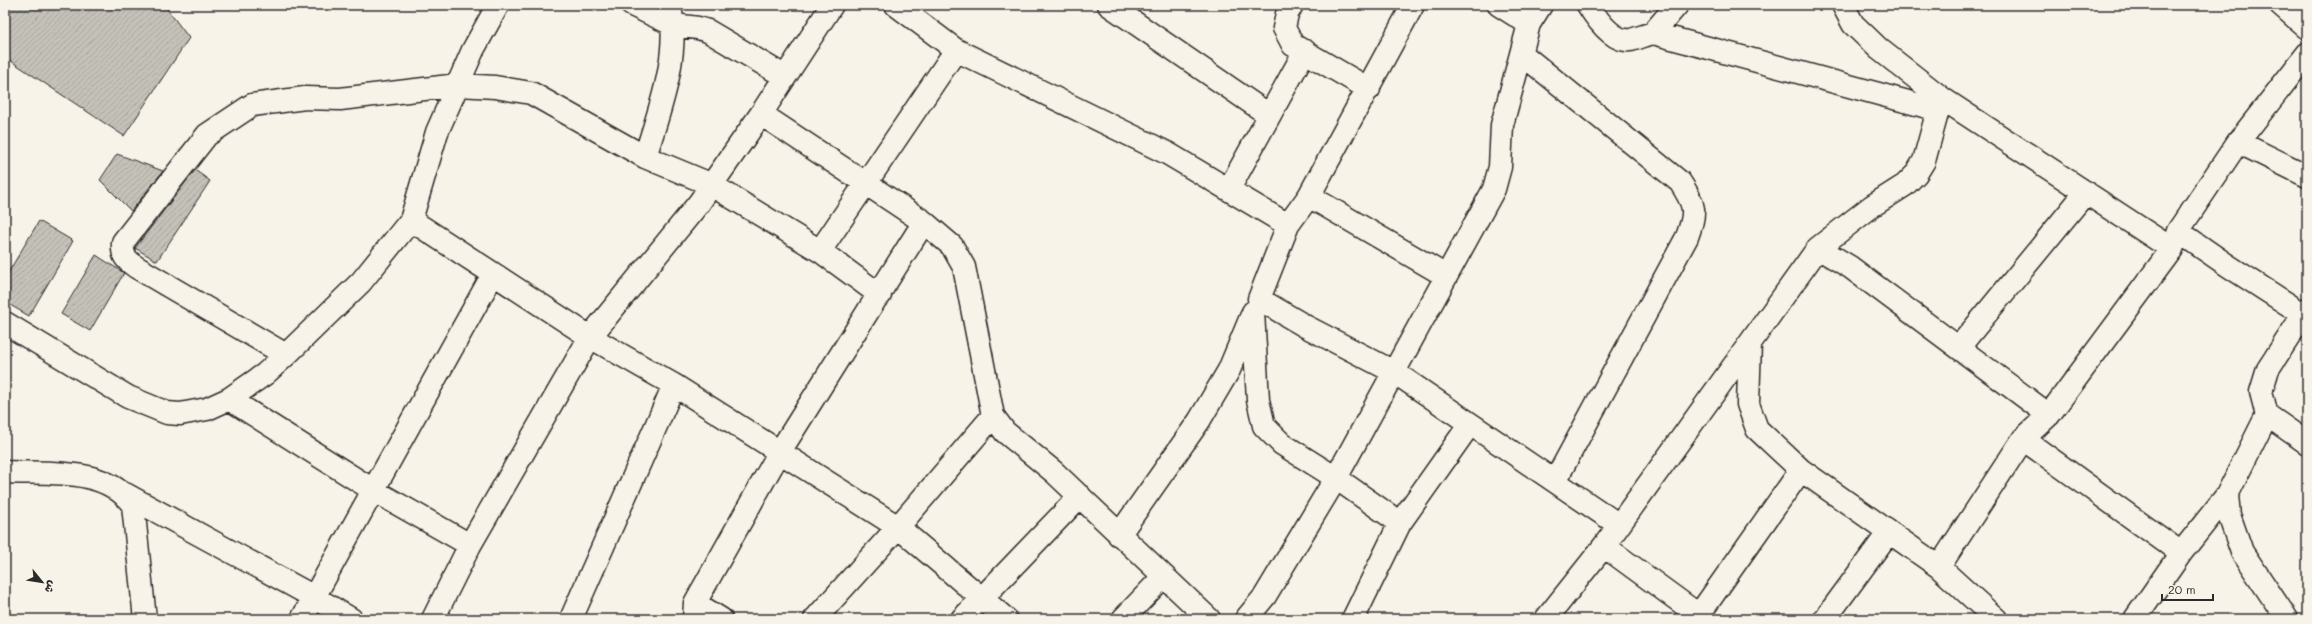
<svg xmlns="http://www.w3.org/2000/svg" width="2312" height="624" font-family="Mali,'Playpen Sans Arabic',sans-serif">
	<style>
		.building { fill: url(#building-hatch); stroke: #2b2b2b }
		.lines { fill: none; stroke-linecap: round; stroke-linejoin: round }
		.minor-casing { stroke: #2b2b2b; stroke-width: 25 }
		.minor { stroke: #f7f3e8; stroke-width: 22 }
	</style>
	<defs>
		<pattern id="building-hatch" width="6" height="6" patternUnits="userSpaceOnUse"><rect width="6" height="6" fill="#c4c1b9"/><path d="M-1 1l2-2M0 6l6-6M5 7l2-2" fill="none" stroke="#a9a69f"/></pattern>
	</defs>
	<rect width="100%" height="100%" fill="#f7f3e8"/>
	<filter id="ink" filterUnits="userSpaceOnUse"><feTurbulence type="fractalNoise" baseFrequency=".025" numOctaves="2"/><feDisplacementMap in="SourceGraphic" scale="8" xChannelSelector="R" yChannelSelector="G"/><feConvolveMatrix kernelMatrix="1 2 1 2 8 2 1 2 1" color-interpolation-filters="sRGB"/></filter>
	<g filter="url(#ink)">
		<path class="building" d="M 5,5 L 164,5 L 189,38 L 124,136 L 5,57 Z
			M 117,154 L 163,171 L 131,211 L 100,180 Z
			M 195,170 L 210,181 L 157,261 L 135,248 Z
			M 39,221 L 73,241 L 29,316 L 5,302 L 5,278 Z
			M 96,255 L 124,273 L 90,331 L 61,314 Z"/>
		<g class="lines">
			<g class="minor-casing">
				<path id="minor" d="M 632,5 L 674,25 L 698,28 L 708,31 L 784,76
					M 896,5 L 956,50 L 1167,153 L 1288,225
					M 1109,5 L 1269,115
					M 1292,5 L 1287,14 L 1284,28 L 1293,45 L 1369,89
					M 1413,5 L 1309,196 L 1288,225 L 1259,299 L 1305,326 L 1394,372 L 1619,525
					M 1499,5 L 1529,24
					M 1588,5 C 1596,18 1613,43 1631,40 C 1638,38 1646,35 1653,33 L 1938,110
					M 1843,5 L 1853,24 L 1879,49 L 1943,99 L 2172,249
					M 2281,5 L 2307,28
					M 1653,33 L 1677,5
					M 1522,54 L 1680,182 C 1695,205 1697,211 1687,237 L 1555,481
					M 1943,99 L 1938,110 L 1924,161 L 1916,174 L 1905,185 L 1872,206 L 1818,248 L 1750,343 L 1748,404 L 1757,429 L 1801,470 L 1939,567 L 1996,619
					M 761,114 L 924,222 L 952,246 L 964,267 L 993,416 L 1005,432 L 1054,472 L 1209,619
					M 2238,142 L 2307,176
					M 645,157 C 660,108 680,57 670,5
					M 1229,189 L 1305,51
					M 1309,196 L 1446,276
					M 411,220 L 590,337 L 674,385 L 898,527 L 1006,619
					M 1818,248 L 1850,267 L 2049,415
					M 820,251 L 956,50
					M 1253,312 L 1258,400 L 1264,426 L 1282,444 L 1336,478 L 1400,523
					M 2303,314 L 2227,265 L 2178,231 L 2238,142 L 2307,54
					M 5,323 L 128,397 L 167,413 L 180,414 L 207,409 L 229,399 L 265,374 L 286,355 L 361,282 L 411,220 L 437,132 L 473,50 L 498,5
					M 1959,347 L 2086,192
					M 286,355 L 136,267 C 125,259 122,256 123,242 L 207,135 L 252,105 L 305,98 L 340,99 L 458,85 L 495,87 L 531,93 L 645,157 L 710,184 L 820,251 L 880,295
					M 229,399 L 373,490 L 470,545
					M 2267,415 L 2307,443
					M 2023,439 L 2181,553
					M 5,472 C 48,474 105,466 133,505 L 145,619
					M 125,494 L 314,597 L 351,619
					M 1119,535 L 1199,421 L 1229,370 L 1251,317
					M 1604,546 L 1704,619
					M 1939,567 L 2023,439 L 2049,415 L 2172,249 L 2178,231
					M 695,603 L 721,619
					M 302,619 L 493,274
					M 433,619 L 470,545 L 590,337 L 699,203 L 761,114 L 832,5
					M 571,619 L 674,385
					M 694,619 L 695,603 L 779,453 L 924,222
					M 815,619 L 898,527 L 993,416
					M 962,619 L 1080,496
					M 1123,619 L 1163,577
					M 1246,619 L 1265,596 L 1336,478 L 1494,189 L 1500,167 L 1502,125 L 1529,24 L 1541,5
					M 1353,619 L 1400,523 L 1470,424
					M 1546,619 L 1604,546 L 1750,343
					M 1696,619 L 1801,470
					M 1825,619 L 1889,532
					M 2135,619 L 2181,553 L 2227,495
					M 2287,619 L 2242,552 L 2229,515 L 2227,495 L 2267,415 L 2261,392 L 2268,369 L 2307,309"/>
			</g>
			<use href="#minor" class="minor"/>
		</g>
	</g>
	<rect width="2312" height="624" fill="none" stroke="#f7f3e8" stroke-width="20"/>
	<rect x="10" y="10" width="2292" height="604" fill="none" stroke="#2b2b2b" stroke-width="1.5" filter="url(#ink)"/>
	<g transform="translate(42 582) rotate(120)" stroke="#f7f3e8" stroke-width="3" paint-order="stroke">
	<path d="M0-3L7 15L0 10L-7 15Z" fill="#2b2b2b"/>
	<text y="-6" font-size="11" font-weight="bold" text-anchor="middle" fill="#2b2b2b">ش</text>
	</g>
	<path d="M2162 594v6h51v-6" fill="none" stroke="#2b2b2b" stroke-width="2"/>
	<text x="2168" y="594" font-size="12" fill="#2b2b2b" stroke="#f7f3e8" stroke-width="3" paint-order="stroke">20 m</text>
</svg>
